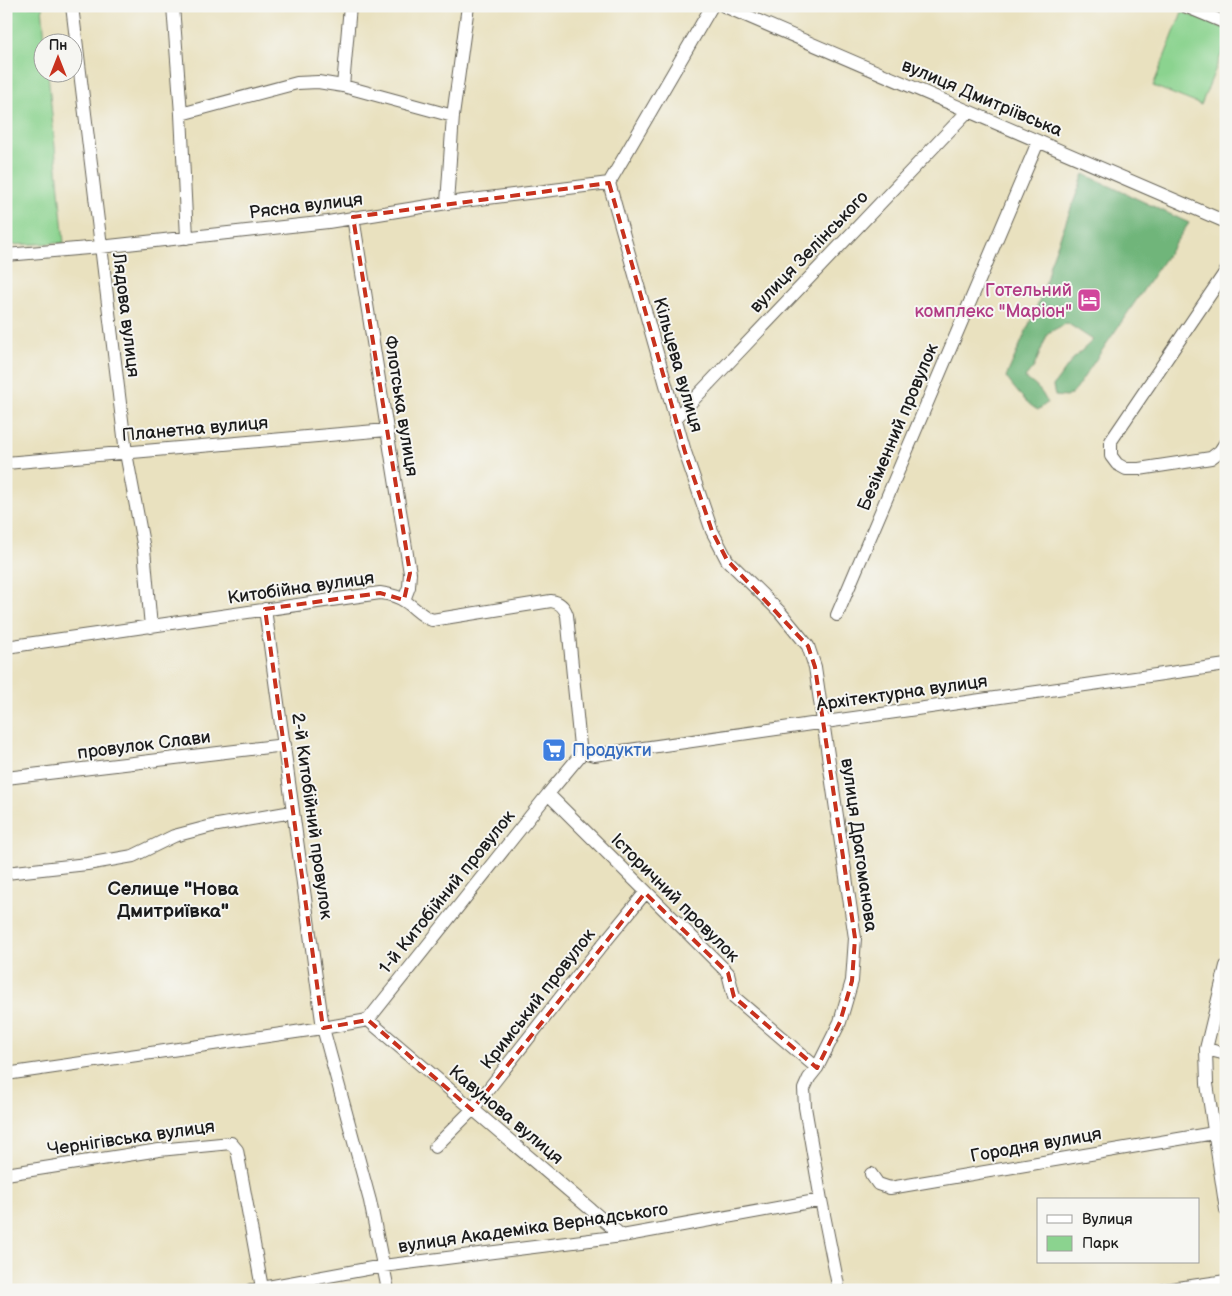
<svg xmlns="http://www.w3.org/2000/svg" width="1232" height="1296" font-family="'Balsamiq Sans',sans-serif">
	<style>
		.green { fill: #8bd38f; stroke: #547856 }
		.forest { fill: #70b57a; stroke: #46684b }
		.lines { fill: none; stroke-linecap: round; stroke-linejoin: round }
		.minor-casing { stroke: #646155; stroke-width: 14 }
		.minor { stroke: #fff; stroke-width: 12 }
		.marked { fill: none; stroke: #c8321e; stroke-width: 4; stroke-dasharray: 10 6; stroke-linejoin: round }
		.labels { text-anchor: middle; dominant-baseline: central; stroke-width: 4; stroke-linejoin: round; paint-order: stroke }
		.street-label { font-size: 18px; fill: #1c1c1c; stroke: #f6f6f2 }
		.hotel-label { font-size: 18px; fill: #b23c85; stroke: #f6f6f2; text-anchor: end }
		.shop-label { font-size: 18px; fill: #366cbe; stroke: #f6f6f2; text-anchor: start }
		.neighbourhood-label { font-size: 19px; font-weight: bold; fill: #1c1c1c; stroke: #f6f6f2 }
	</style>
	<rect width="100%" height="100%" fill="#f6f6f2"/>
	<filter id="ink" filterUnits="userSpaceOnUse"><feTurbulence type="fractalNoise" baseFrequency=".02" numOctaves="2"/><feDisplacementMap in="SourceGraphic" scale="10" xChannelSelector="R" yChannelSelector="G"/><feConvolveMatrix kernelMatrix="1 2 1 2 8 2 1 2 1" color-interpolation-filters="sRGB"/></filter>
	<filter id="wash" filterUnits="userSpaceOnUse"><feTurbulence type="fractalNoise" baseFrequency=".0096" numOctaves="4" result="noise"/><feDisplacementMap in="SourceGraphic" scale="20" xChannelSelector="R" yChannelSelector="G"/><feGaussianBlur stdDeviation="1.12" result="paint"/><feColorMatrix in="noise" values="0 0 0 0 0 0 0 0 0 0 0 0 0 0 0 0 0 1.4 0 .05"/><feComposite in="paint" operator="in"/></filter>
	<g filter="url(#wash)">
		<rect width="100%" height="100%" fill="#e9e1bf"/>
		<path class="green" d="M 6,6 L 42,6 L 45,42 L 42,42 L 42,72 L 48,73 L 64,243 L 6,245 Z
			M 1182,12 L 1226,29 L 1226,43 L 1201,105 L 1153,86 Z"/>
		<path class="forest" d="M 1084,174 L 1189,223 L 1073,393 L 1066,397 L 1055,396 L 1053,386 L 1073,359 L 1093,340 L 1067,323 L 1048,333 L 1034,367 L 1025,378 C 1035,385 1043,391 1047,403 L 1038,410 C 1027,405 1013,387 1006,377 L 1044,290 L 1050,264 Z"/>
	</g>
	<g filter="url(#ink)">
		<g class="lines">
			<g class="minor-casing">
				<path id="minor" d="M 72,6 L 126,453 L 144,549 L 151,627
					M 173,6 L 181,114 L 187,238
					M 712,6 L 609,183 L 685,452 L 712,531 L 727,560 L 780,612 L 808,646 L 815,667 L 855,938 L 852,981 L 840,1022 L 817,1068 L 809,1078 L 804,1089 L 805,1107 L 821,1200 L 839,1290
					M 724,6 L 1226,222
					M 1185,6 L 1226,23
					M 343,86 L 350,6
					M 181,114 L 297,83 L 318,82 L 343,86 L 453,116
					M 447,203 L 453,116 L 468,6
					M 353,217 L 410,573 L 409,587 L 404,600
					M 6,255 L 100,247 L 328,222 L 447,203 L 609,183
					M 1226,271 L 1111,441 L 1111,456 L 1117,464 L 1126,469 L 1139,469 L 1211,458 L 1220,451 L 1226,442
					M 676,418 L 968,111
					M 6,463 L 387,430
					M 265,609 L 323,1028 L 370,1201 L 388,1290
					M 837,615 L 1038,142
					M 6,647 L 380,593 C 389,594 398,596 406,602 C 415,608 421,616 432,620 L 551,601 C 559,602 564,606 567,615 L 580,746 L 583,752
					M 583,752 L 594,755 L 1226,665
					M 6,778 L 285,745
					M 548,794 L 728,973 L 734,997 L 817,1068
					M 6,873 L 87,864 L 133,856 L 174,836 L 212,826 L 292,812
					M 1226,966 L 1206,1049 L 1207,1084 L 1226,1210
					M 368,1020 L 622,1236
					M 1206,1049 L 1226,1054
					M 6,1074 L 323,1028 L 368,1020 L 548,794 L 583,752
					M 435,1147 L 472,1110 L 582,970 L 645,893
					M 6,1174 L 159,1150 L 231,1143 L 237,1150 L 262,1288
					M 871,1174 L 878,1184 L 890,1188 L 1214,1133
					M 251,1290 L 383,1266 L 622,1236 L 821,1200
					M 1164,1290 L 1226,1281"/>
			</g>
			<use href="#minor" class="minor"/>
		</g>
	</g>
	<path class="marked" d="M 609,183 L 685,452 L 712,531 L 727,560 L 808,646 L 815,667 L 855,938 L 852,981 L 840,1022 L 817,1068 L 734,997 L 728,973 L 645,893 L 472,1110 L 368,1020 L 323,1028 L 265,609 L 380,593 L 404,600 L 410,573 L 353,217 Z"/>
	<defs>
		<g id="hotel-square" transform="scale(1.25)"><rect x="-9" y="-9" width="18" height="18" rx="4" fill="#d1479c" stroke="#f6f6f2"/><path d="M-6-4.5h1.5V1H6V5H4.5V3h-9V5H-6ZM-4 0a1.8 1.8 0 1 1 3.6 0ZM.5 0V-2.5h3Q6-2.5 6 0Z" fill="#fff"/></g>
		<g id="supermarket-square" transform="scale(1.25)"><rect x="-9" y="-9" width="18" height="18" rx="4" fill="#3f7fe0" stroke="#f6f6f2"/><path d="M-6-5.5h2.5l.6 2H6L4.5 2H-2.5L-4.4-4H-6ZM-1.5 3.2a1.3 1.3 0 1 0 .1 0ZM3 3.2a1.3 1.3 0 1 0 .1 0Z" fill="#fff"/></g>
	</defs>
	<g fill-rule="evenodd">
		<use href="#hotel-square" x="1089" y="300"/>
		<use href="#supermarket-square" x="554" y="750"/>
	</g>
	<g class="labels">
		<g class="street-label">
			<text transform="translate(982 98) rotate(23)">вулиця Дмитріївська</text>
			<text transform="translate(306 206) rotate(-7)">Рясна вулиця</text>
			<text transform="translate(809 252) rotate(-46)">вулиця Зелінського</text>
			<text transform="translate(126 315) rotate(83)">Лядова вулиця</text>
			<text transform="translate(678 365) rotate(74)">Кільцева вулиця</text>
			<text transform="translate(401 406) rotate(81)">Флотська вулиця</text>
			<text transform="translate(898 427) rotate(-67)">Безіменний провулок</text>
			<text transform="translate(195 429) rotate(-5)">Планетна вулиця</text>
			<text transform="translate(301 588) rotate(-8)">Китобійна вулиця</text>
			<text transform="translate(902 693) rotate(-8)">Архітектурна вулиця</text>
			<text transform="translate(144 745) rotate(-7)">провулок Слави</text>
			<text transform="translate(312 816) rotate(82)">2-й Китобійний провулок</text>
			<text transform="translate(859 845) rotate(82)">вулиця Драгоманова</text>
			<text transform="translate(447 892) rotate(-51)">1-й Китобійний провулок</text>
			<text transform="translate(675 898) rotate(45)">Історичний провулок</text>
			<text transform="translate(538 999) rotate(-52)">Кримський провулок</text>
			<text transform="translate(506 1115) rotate(40)">Кавунова вулиця</text>
			<text transform="translate(131 1138) rotate(-8)">Чернігівська вулиця</text>
			<text transform="translate(1036 1145) rotate(-10)">Городня вулиця</text>
			<text transform="translate(533 1228) rotate(-8)">вулиця Академіка Вернадського</text>
		</g>
		<g class="hotel-label">
			<text x="1072" y="290">Готельний<tspan x="1072" dy="21">комплекс "Маріон"</tspan></text>
		</g>
		<g class="shop-label">
			<text x="572" y="750">Продукти</text>
		</g>
		<g class="neighbourhood-label">
			<text x="173" y="889">Селище "Нова<tspan x="173" dy="22">Дмитриївка"</tspan></text>
		</g>
	</g>
	<rect width="1232" height="1296" fill="none" stroke="#f6f6f2" stroke-width="25"/>
	<rect x="1037" y="1198" width="162" height="65" fill="#f6f6f2" stroke="#9f9f9c"/>
	<rect x="1047" y="1215" width="25" height="8" fill="#ffffff" stroke="#9f9f9c"/>
	<text x="1082" y="1224" font-size="15" fill="#1c1c1c">Вулиця</text>
	<rect x="1047" y="1236" width="25" height="15" fill="#8bd38f" stroke="#9f9f9c"/>
	<text x="1082" y="1248" font-size="15" fill="#1c1c1c">Парк</text>
	<g transform="translate(58 58)"><circle r="24" fill="#f6f6f2" stroke="#9f9f9c"/>
	<path d="M0-4L9 19L0 12L-9 19Z" fill="#c8321e"/>
	<text y="-8" font-size="14" font-weight="bold" text-anchor="middle" fill="#1c1c1c">Пн</text>
	</g>
</svg>
